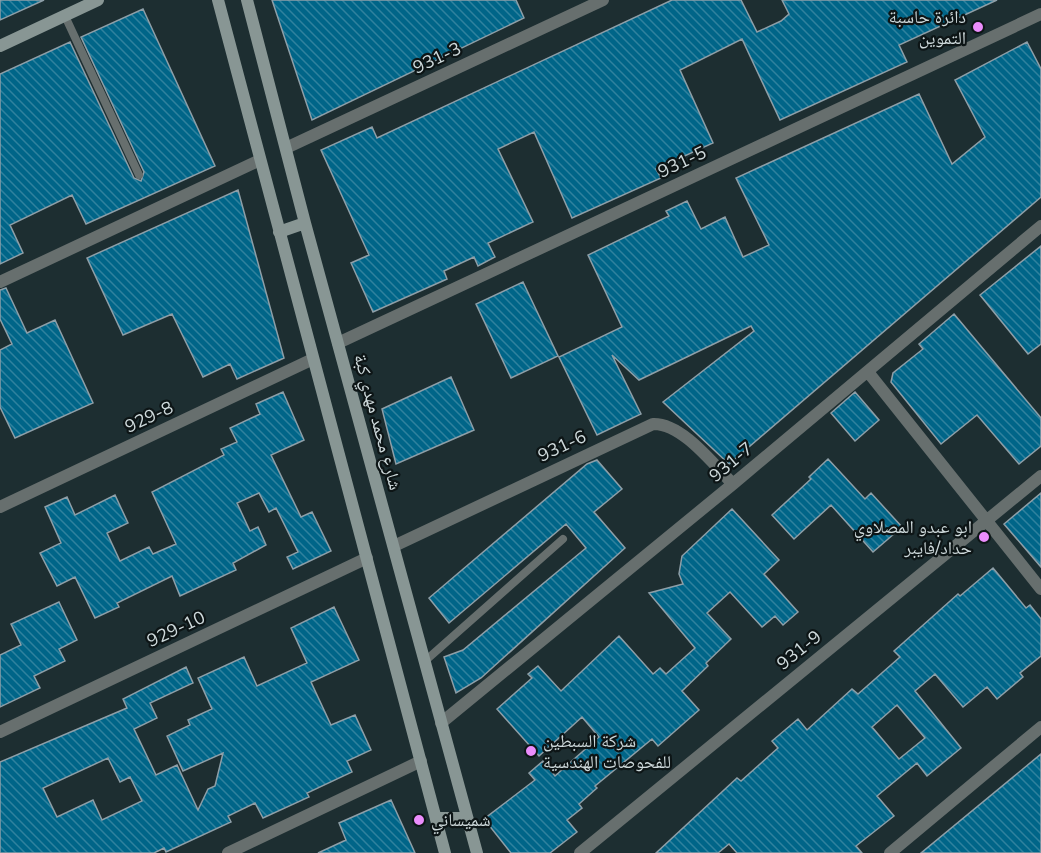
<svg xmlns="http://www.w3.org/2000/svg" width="1041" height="853" font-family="'Nunito Sans','Noto Naskh Arabic',sans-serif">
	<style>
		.building { fill: url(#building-back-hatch); stroke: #8e9fa8; stroke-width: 1.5; fill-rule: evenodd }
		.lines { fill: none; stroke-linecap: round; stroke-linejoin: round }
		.lane { stroke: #676f6e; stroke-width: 8 }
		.street { stroke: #676f6e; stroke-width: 12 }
		.secondary { stroke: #889694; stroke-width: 12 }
		.poi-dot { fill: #eb8dfc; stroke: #0d1516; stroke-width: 2 }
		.labels { text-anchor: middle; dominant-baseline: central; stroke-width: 4.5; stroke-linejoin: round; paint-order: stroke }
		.poi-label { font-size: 18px; fill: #ced9db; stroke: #0d1516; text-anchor: end }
		.street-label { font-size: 18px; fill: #ced9db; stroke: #0d1516 }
	</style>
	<defs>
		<pattern id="building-back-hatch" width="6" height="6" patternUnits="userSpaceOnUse" patternTransform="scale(1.5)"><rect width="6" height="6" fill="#006588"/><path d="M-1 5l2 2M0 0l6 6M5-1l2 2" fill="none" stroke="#30829e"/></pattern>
	</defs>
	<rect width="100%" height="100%" fill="#1d2e31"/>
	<path class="building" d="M 0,0 L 44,0 L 0,20 Z
		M 272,0 L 516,0 L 524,18 L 312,120 Z
		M 672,0 L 741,0 L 757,32 L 781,21 L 789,14 L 782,0 L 997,0 L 899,45 L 907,62 L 780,120 L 742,39 L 680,70 L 713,143 L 656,169 L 661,178 L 572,218 L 534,132 L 498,149 L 533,222 L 488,243 L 495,257 L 478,266 L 474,257 L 444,271 L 447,279 L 373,312 L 351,263 L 369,255 L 321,150 L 372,127 L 377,138 Z
		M 143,9 L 215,166 L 86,224 L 72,195 L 10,225 L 23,253 L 0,264 L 0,74 L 70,42 L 134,178 L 141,181 L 144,172 L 81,37 Z
		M 1027,42 L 1041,69 L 1041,197 L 729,464 L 663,402 L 754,331 L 751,326 L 639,380 L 612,355 L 641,414 L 597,435 L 559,357 L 622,327 L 588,255 L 669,216 L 666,211 L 687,201 L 701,229 L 725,217 L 743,257 L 769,245 L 736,178 L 919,94 L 952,164 L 985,137 L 955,80 Z
		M 238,190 L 284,358 L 237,379 L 230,364 L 203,377 L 172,314 L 123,335 L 87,258 Z
		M 1041,246 L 1041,344 L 1028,354 L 980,295 Z
		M 523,282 L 558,356 L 511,378 L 476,304 Z
		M 6,288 L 27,333 L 55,320 L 93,403 L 15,438 L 0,407 L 0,350 L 12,344 L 0,319 L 0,290 Z
		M 954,314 L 1041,418 L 1041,446 L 1019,464 L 977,415 L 941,444 L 891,382 L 893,373 L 923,349 L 919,344 Z
		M 451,377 L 474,430 L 396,464 L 382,409 Z
		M 283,392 L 304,440 L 271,455 L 301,517 L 312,512 L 331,551 L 293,569 L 287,557 L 298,552 L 276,508 L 269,512 L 259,493 L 237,503 L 250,531 L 258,527 L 266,545 L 233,563 L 236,570 L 180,596 L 172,576 L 117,603 L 119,607 L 95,618 L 75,577 L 57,586 L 40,553 L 61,543 L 45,507 L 67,497 L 75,515 L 115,495 L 128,523 L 107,533 L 120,561 L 149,547 L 153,554 L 176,544 L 152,492 L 224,455 L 221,449 L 237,442 L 230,428 L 260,414 L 256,404 Z
		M 855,392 L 879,420 L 855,441 L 831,413 Z
		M 828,459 L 865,499 L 871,493 L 902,527 L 873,552 L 831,505 L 794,539 L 772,515 L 811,479 L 809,477 Z
		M 597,460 L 622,489 L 594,512 L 625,548 L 481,678 L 456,693 L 444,657 L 463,650 L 586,548 L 566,524 L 449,623 L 429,598 L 587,464 Z
		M 1041,493 L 1041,567 L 1004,524 Z
		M 732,509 L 779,560 L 764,574 L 798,612 L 783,625 L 775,616 L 762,627 L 730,592 L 707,613 L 731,639 L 706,663 L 708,666 L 682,691 L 699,710 L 658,746 L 652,739 L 595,786 L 597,788 L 579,804 L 582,808 L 567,820 L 577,832 L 550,853 L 511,853 L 484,819 L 535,780 L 529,773 L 543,761 L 555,776 L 599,737 L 582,717 L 539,756 L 497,709 L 532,678 L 528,674 L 538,666 L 561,691 L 619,636 L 653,674 L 660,668 L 666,674 L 695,648 L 649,593 L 683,584 L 679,574 L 682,556 Z
		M 993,568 L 1026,608 L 1030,605 L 1041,619 L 1041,656 L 1020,673 L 1023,677 L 997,699 L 987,687 L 963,707 L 935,674 L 915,691 L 961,748 L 927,776 L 917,763 L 877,796 L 894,816 L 856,846 L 862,853 L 737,853 L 729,844 L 718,853 L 656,853 L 737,778 L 741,781 L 778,748 L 772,741 L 798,719 L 807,730 L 852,689 L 858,694 L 900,657 L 894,651 L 958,594 L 960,596 ZM 897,705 L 925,738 L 899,759 L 872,727 Z
		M 59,602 L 77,640 L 59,649 L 65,661 L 34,676 L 40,688 L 0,707 L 0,655 L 21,645 L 11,624 Z
		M 334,607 L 359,660 L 311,682 L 331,725 L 355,715 L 371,750 L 347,761 L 352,772 L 307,793 L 309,797 L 263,818 L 255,803 L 228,816 L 231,822 L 166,852 L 164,848 L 154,853 L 0,853 L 0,762 L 127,708 L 123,699 L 186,667 L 193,683 L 150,703 L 157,718 L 134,729 L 156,775 L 177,765 L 198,810 L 208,789 L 215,786 L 223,753 L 183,771 L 167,736 L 190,725 L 188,720 L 212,709 L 198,678 L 244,657 L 257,686 L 307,663 L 291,628 ZM 108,758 L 120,782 L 130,777 L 142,801 L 102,820 L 93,800 L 57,817 L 43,788 Z
		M 1041,754 L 1041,853 L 921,853 Z
		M 391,800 L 415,853 L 318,853 L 346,840 L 339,823 Z"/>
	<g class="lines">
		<path class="lane" d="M 65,16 L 139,175
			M 425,661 L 563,539"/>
		<path class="street" d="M 286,148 L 603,0
			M 0,282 L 260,160
			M 338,343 L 1041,14
			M 868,372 L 1041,589
			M 0,507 L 313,359
			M 394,546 L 653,424 C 682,423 713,464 733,484
			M 441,723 L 733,484 L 1041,226
			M 0,732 L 367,558
			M 228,853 L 421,761
			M 580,853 L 1041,476
			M 890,853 L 1041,727"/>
		<path class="secondary" d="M 218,0 L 445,853
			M 247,0 L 305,223 L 477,853
			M 0,46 L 98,0
			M 279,232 L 305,223
			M 436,818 L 466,818"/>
	</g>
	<g class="poi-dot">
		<circle cx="978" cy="27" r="6"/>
		<circle cx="984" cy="537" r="6"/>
		<circle cx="531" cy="751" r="6"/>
		<circle cx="419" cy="820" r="6"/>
	</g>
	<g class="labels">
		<g class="poi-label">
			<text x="966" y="17">دائرة حاسبة<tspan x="966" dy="21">التموين</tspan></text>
			<text x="972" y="527">ابو عبدو المصلاوي<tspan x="972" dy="21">حداد/فايبر</tspan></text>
			<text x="543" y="741" text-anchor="start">شركة السبطين<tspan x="543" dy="21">للفحوصات الهندسية</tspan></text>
			<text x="431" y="820" text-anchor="start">شميساني</text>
		</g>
		<g class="street-label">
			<text transform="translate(437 58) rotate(-25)">931-3</text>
			<text transform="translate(682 162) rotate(-25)">931-5</text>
			<text transform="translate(149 417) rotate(-25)">929-8</text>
			<text transform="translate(378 422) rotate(75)">شارع محمد مهدي كبة</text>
			<text transform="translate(562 446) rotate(-25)">931-6</text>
			<text transform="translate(731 462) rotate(-40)">931-7</text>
			<text transform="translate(176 629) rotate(-25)">929-10</text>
			<text transform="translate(799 650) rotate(-39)">931-9</text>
		</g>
	</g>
</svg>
